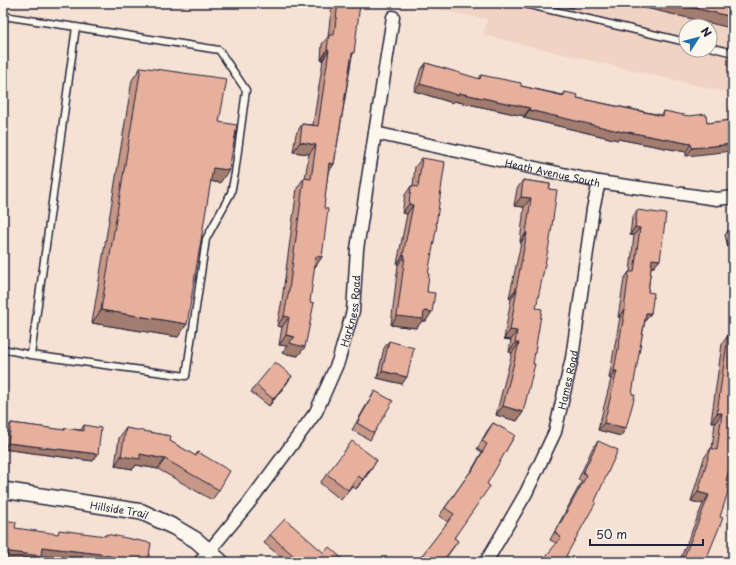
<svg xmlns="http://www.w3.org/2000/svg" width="736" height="565" font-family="'Playpen Sans',sans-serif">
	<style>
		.built { fill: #f1d3c4; fill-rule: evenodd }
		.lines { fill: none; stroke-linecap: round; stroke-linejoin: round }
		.service-casing { stroke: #22223b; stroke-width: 9 }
		.minor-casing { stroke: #22223b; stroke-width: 15 }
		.tertiary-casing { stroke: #22223b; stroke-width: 18 }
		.service { stroke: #fbf7ec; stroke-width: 6 }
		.minor { stroke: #fbf7ec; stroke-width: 12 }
		.tertiary { stroke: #fbf7ec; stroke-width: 15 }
		.wall { fill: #c79787; stroke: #22223b }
		.shaded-wall { fill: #a27b6e; stroke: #22223b }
		.building { fill: #e7b09d; stroke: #22223b }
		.labels { text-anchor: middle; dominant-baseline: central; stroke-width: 4; stroke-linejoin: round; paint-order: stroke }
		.street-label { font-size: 10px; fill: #22223b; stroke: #fbf7ec }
	</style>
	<rect width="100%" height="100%" fill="#f5e2d4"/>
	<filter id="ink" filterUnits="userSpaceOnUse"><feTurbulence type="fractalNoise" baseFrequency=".025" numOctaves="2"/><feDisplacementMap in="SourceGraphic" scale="8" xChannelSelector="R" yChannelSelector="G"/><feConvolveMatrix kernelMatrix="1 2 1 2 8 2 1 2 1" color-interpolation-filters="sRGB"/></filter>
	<g filter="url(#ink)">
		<path class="built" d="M 406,3 L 733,3 L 733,94 L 483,35 L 487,19 ZM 686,26 L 710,26 L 710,50 L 686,50 Z"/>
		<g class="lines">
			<g class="service-casing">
				<path id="service" d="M 521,3 L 686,42
					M 3,16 L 76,27 L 31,355 L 3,349
					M 710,47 L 733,53
					M 31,355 L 186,376 L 206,239 L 231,193 L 235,173 L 246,90 L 219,50 L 76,27"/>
			</g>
			<g class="minor-casing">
				<g id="minor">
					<path id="s1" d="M 375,133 L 599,182 L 717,199 L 733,197"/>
					<path id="s2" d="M 200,562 L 248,504 L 316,412 L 338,362 L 353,311 L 357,249 L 393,17"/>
					<path id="s3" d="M 486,562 L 526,493 L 555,432 L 572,358 L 593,209 L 599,182"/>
				</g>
			</g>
			<g class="tertiary-casing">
				<g id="tertiary">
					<path id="s4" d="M 3,490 L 142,512 L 174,527 L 196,540 L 221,562"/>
				</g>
			</g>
			<use href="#service" class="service"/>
			<use href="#minor" class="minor"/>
			<use href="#tertiary" class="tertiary"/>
		</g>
		<path class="wall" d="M 337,3 L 351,3 L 354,53 L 352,56 L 334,164 L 328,173 L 316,266 L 314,266 L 298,356 L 282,353 L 287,346 L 279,345 L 282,327 L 277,326 L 282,300 L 297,188 L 304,178 L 305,178 L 309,154 L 293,152 L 296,134 L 302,124 L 313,125 L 323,60 L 321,60 L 322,44 L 328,37 L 331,11 Z
			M 426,63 L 478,79 L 481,75 L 521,86 L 563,95 L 565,92 L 577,98 L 661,115 L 664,111 L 707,123 L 733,120 L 686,156 L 686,152 L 618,139 L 618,140 L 524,118 L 524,116 L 454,101 L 453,103 L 414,91 L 420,71 Z
			M 141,67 L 219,122 L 220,183 L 210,181 L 178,337 L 92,323 L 132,80 Z
			M 422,158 L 428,274 L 427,292 L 426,321 L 422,321 L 416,328 L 391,325 L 398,265 L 397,264 L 407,214 L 402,213 L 405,195 L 411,186 L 413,186 L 415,167 Z
			M 523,180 L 550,184 L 536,308 L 523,412 L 517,421 L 496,415 L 512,353 L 509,352 L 511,340 L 504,339 L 511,299 L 509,298 L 521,243 L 520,242 L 524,207 L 514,206 L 517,189 Z
			M 637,210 L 654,267 L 651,267 L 648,292 L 651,313 L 645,321 L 621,436 L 598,430 L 611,379 L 609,378 L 620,317 L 618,317 L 624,279 L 629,272 L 630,272 L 634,235 L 630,235 L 632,218 Z
			M 732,225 L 733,225 L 733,268 L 725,235 Z
			M 733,294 L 733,455 L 705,562 L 679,562 L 703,504 L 691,501 L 704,458 L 711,448 L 712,448 L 715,423 L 711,422 L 722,344 L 728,335 Z
			M 389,341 L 402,384 L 377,378 L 384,348 Z
			M 287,383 L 269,406 L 251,392 L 256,385 Z
			M 375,391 L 374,433 L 370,440 L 352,430 L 371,397 Z
			M 11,423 L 63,430 L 65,428 L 81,430 L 84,425 L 93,461 L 3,449 L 6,430 Z
			M 493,423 L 515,435 L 454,538 L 458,541 L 443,562 L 417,562 L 448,522 L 439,516 L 470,472 L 470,473 L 482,452 L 477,449 L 487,431 Z
			M 126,428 L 170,441 L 195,456 L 198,452 L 219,490 L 212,500 L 158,469 L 136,465 L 133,469 L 115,466 L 119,438 Z
			M 598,441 L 566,556 L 568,562 L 556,543 L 550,540 L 582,481 L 578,480 L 593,447 Z
			M 371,470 L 356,489 L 352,486 L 341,500 L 320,483 L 327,474 Z
			M 270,535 L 324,553 L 346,562 L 287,562 L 264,543 Z"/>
		<path class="shaded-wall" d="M 560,3 L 577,3 L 573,8 L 559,5 Z
			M 624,3 L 673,3 L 733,17 L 733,25 L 731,28 Z
			M 327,50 L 329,50 L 323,60 L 321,60 Z
			M 420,84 L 459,93 L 530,108 L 524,116 L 454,101 L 453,103 L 414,91 Z
			M 529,110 L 623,131 L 691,144 L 686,152 L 618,139 L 618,140 L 524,118 Z
			M 300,142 L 316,145 L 309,154 L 293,152 Z
			M 733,144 L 733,151 L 686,156 L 692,148 Z
			M 329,163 L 334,164 L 327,174 Z
			M 213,168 L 229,170 L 220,183 L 204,180 Z
			M 521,197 L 531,198 L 524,207 L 514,206 Z
			M 409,204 L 413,205 L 407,214 L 402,213 Z
			M 635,227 L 640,228 L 634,235 L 630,235 Z
			M 526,233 L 527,233 L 521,243 L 520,242 Z
			M 403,255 L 405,256 L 398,265 L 397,264 Z
			M 316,256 L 322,257 L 316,266 L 309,266 Z
			M 652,259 L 660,260 L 654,267 L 647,266 Z
			M 516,289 L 517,289 L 511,299 L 509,298 Z
			M 101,310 L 187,324 L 178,337 L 92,323 Z
			M 624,310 L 625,310 L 620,317 L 618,317 Z
			M 424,311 L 432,312 L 426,321 L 422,321 L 416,328 L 391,325 L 397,316 Z
			M 646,313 L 651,313 L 645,321 L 641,320 Z
			M 284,316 L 289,317 L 282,327 L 277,326 Z
			M 510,330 L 517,331 L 511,340 L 504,339 Z
			M 286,335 L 295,337 L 305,347 L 298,356 L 282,353 L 287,346 L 279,345 Z
			M 515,343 L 519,343 L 512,353 L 509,352 Z
			M 382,371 L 407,377 L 402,384 L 377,378 Z
			M 614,371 L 617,371 L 611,379 L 609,378 Z
			M 292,376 L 287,383 L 269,406 L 273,399 Z
			M 503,406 L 523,412 L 517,421 L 496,415 Z
			M 717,413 L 722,413 L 715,423 L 711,422 Z
			M 604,423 L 626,428 L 621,436 L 598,430 Z
			M 8,443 L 98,454 L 93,461 L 3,449 Z
			M 140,454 L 165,459 L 158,469 L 136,465 L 133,469 L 115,466 L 121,456 Z
			M 377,460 L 371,470 L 356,489 L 363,479 Z
			M 698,492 L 709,495 L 703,504 L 691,501 Z
			M 42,547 L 100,554 L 139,562 L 91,562 L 37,555 Z
			M 3,551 L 41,556 L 37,562 L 20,562 L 3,560 Z"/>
		<path class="building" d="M 338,3 L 351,3 L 360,4 L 354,53 L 352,53 L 334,164 L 329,163 L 324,208 L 328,209 L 322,257 L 316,256 L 310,302 L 314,303 L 305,347 L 289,343 L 295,337 L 286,335 L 289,317 L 284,316 L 289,290 L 304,178 L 311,179 L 316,145 L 300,142 L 302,124 L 318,126 L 329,50 L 327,50 L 329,35 L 334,35 Z
			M 673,3 L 733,3 L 733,17 Z
			M 426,63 L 480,79 L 481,75 L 521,83 L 521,86 L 564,96 L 565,92 L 578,95 L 577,98 L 663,116 L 664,111 L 689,116 L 706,114 L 707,123 L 733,120 L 733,144 L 692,148 L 691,144 L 623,131 L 623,132 L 529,110 L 530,108 L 459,93 L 458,95 L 420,84 Z
			M 141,67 L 227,79 L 219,122 L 237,125 L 229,170 L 213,168 L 187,324 L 101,310 Z
			M 422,158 L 445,162 L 436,225 L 437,225 L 428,274 L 429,274 L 427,292 L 435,293 L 432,312 L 424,311 L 423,319 L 397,316 L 405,256 L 403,255 L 413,205 L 409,204 L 411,186 L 418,187 Z
			M 523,180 L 550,184 L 549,189 L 557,190 L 550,240 L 536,308 L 542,309 L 533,364 L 535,364 L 523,412 L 503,406 L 519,343 L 515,343 L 517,331 L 510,330 L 517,289 L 516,289 L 527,233 L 526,233 L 531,198 L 521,197 Z
			M 637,210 L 666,214 L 660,260 L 652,259 L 648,292 L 654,293 L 651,313 L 646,313 L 632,394 L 635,395 L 626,428 L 604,423 L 617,371 L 614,371 L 625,310 L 624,310 L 629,272 L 634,272 L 640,228 L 635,227 Z
			M 728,335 L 733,335 L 733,455 L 726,481 L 731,482 L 720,517 L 723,518 L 705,562 L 700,561 L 699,562 L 682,562 L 709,495 L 698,492 L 711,448 L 717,450 L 722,413 L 717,413 Z
			M 389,341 L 414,348 L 407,377 L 382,371 Z
			M 275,362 L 292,376 L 273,399 L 256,385 Z
			M 375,391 L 393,401 L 374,433 L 357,423 Z
			M 11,423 L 65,430 L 65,428 L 84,431 L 84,425 L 101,428 L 98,454 L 8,443 Z
			M 493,423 L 515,435 L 487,484 L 490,486 L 454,538 L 458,541 L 442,562 L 433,562 L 423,554 L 454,514 L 445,508 L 470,472 L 471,473 L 487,444 L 482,441 Z
			M 126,428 L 171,436 L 170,441 L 196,456 L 198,452 L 230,471 L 219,490 L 165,459 L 140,454 L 140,459 L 121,456 Z
			M 352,441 L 377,460 L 363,479 L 358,476 L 348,490 L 327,474 Z
			M 598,441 L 618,450 L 595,501 L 596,502 L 566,556 L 570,559 L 568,562 L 542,562 L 561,537 L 555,533 L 587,475 L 583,473 Z
			M 285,519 L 324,553 L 329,547 L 346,562 L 301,562 L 270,535 Z
			M 3,520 L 16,522 L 15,528 L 58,534 L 59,530 L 106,536 L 106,534 L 151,543 L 148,562 L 139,562 L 100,554 L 42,547 L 41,556 L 3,551 Z"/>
	</g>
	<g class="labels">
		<g class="street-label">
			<text stroke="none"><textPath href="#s1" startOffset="182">Heath Avenue South</textPath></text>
			<text stroke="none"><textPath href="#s2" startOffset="297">Harkness Road</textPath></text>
			<text stroke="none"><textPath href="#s3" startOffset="201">Hames Road</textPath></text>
			<text stroke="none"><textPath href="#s4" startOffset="118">Hillside Trail</textPath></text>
		</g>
	</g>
	<rect width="736" height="565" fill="none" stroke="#fbf7ec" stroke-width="16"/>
	<rect x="8" y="8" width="720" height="549" fill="none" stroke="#22223b" stroke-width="1.5" filter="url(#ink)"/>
	<g transform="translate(698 38) rotate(54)"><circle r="19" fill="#fbf7ec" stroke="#a4a2a5"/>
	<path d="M0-3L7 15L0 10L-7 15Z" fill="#1f6fb2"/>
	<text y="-6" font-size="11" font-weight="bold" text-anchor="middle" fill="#22223b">N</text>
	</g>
	<path d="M590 539v6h113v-6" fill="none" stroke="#22223b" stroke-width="2"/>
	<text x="596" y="539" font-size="12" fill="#22223b" stroke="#fbf7ec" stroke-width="3" paint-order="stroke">50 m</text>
</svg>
